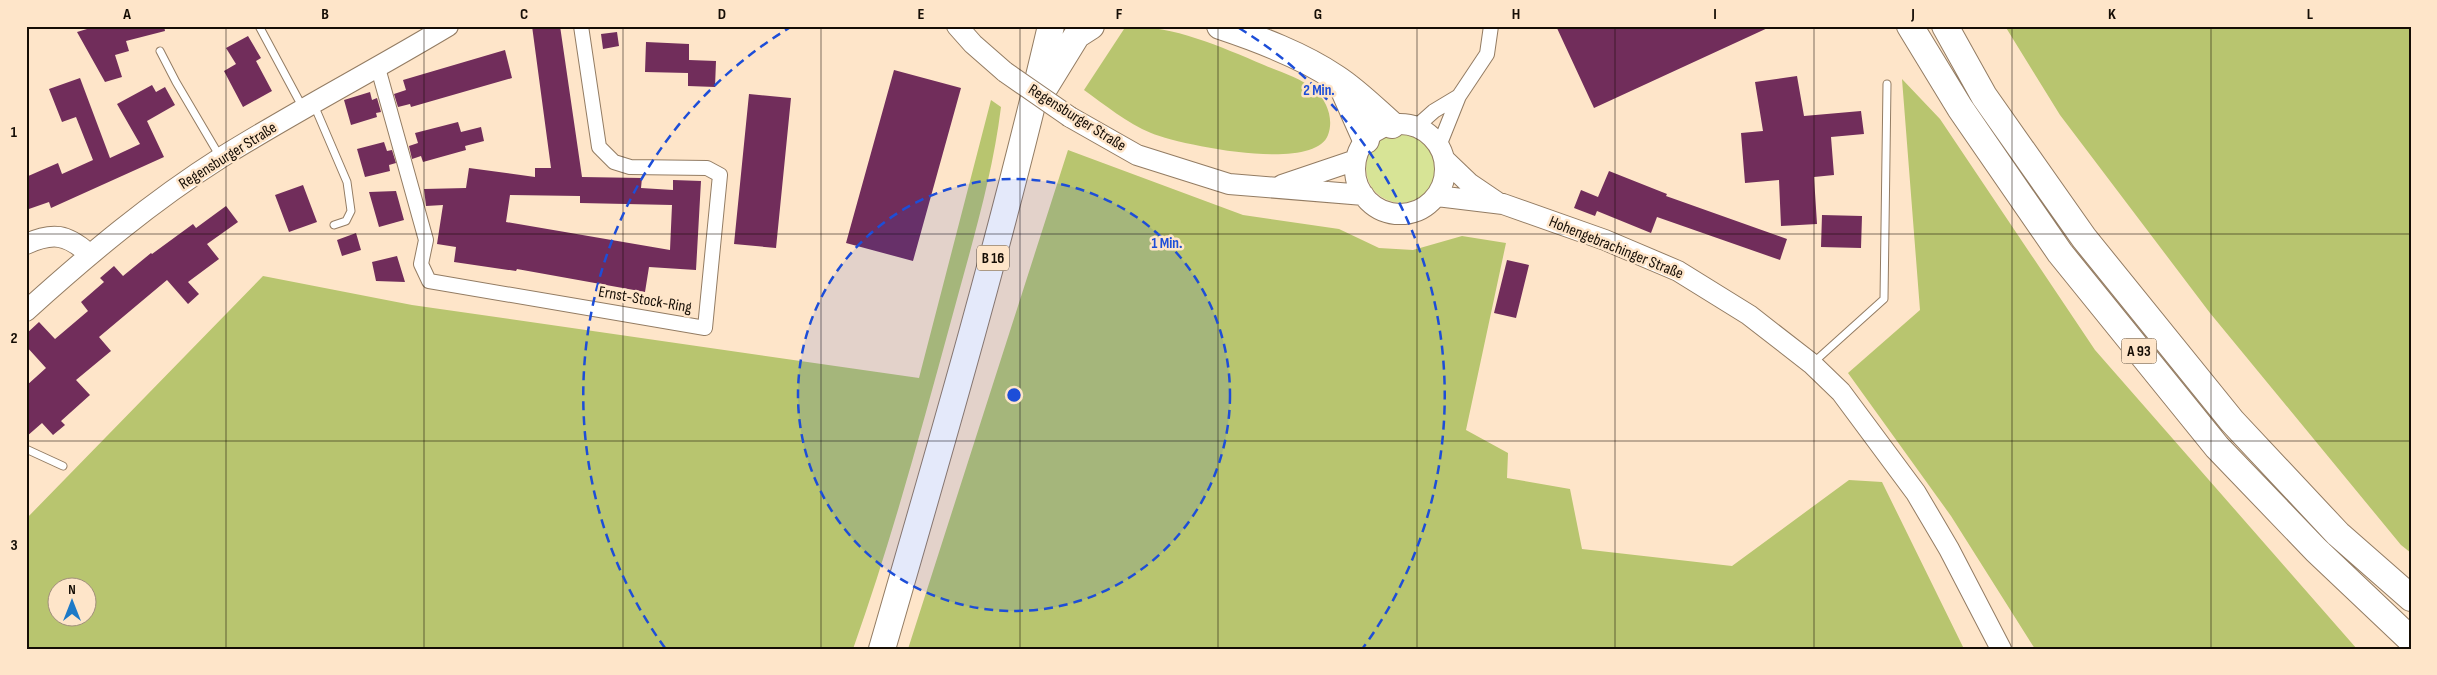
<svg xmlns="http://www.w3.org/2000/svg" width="2437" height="675" font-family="'Sofia Sans Condensed',sans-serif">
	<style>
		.green { fill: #d7e496 }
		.forest { fill: #b8c56f; fill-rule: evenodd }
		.building { fill: #712d5b; fill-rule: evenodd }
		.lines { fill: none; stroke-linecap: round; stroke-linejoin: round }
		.lane-casing { stroke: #937c63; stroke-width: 9 }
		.street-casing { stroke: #937c63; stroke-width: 16 }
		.secondary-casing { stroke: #937c63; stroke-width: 22 }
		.highway-casing { stroke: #937c63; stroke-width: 28 }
		.lane { stroke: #fff; stroke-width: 7 }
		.street { stroke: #fff; stroke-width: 14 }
		.secondary { stroke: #fff; stroke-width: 20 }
		.highway { stroke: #fff; stroke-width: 26 }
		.secondary-bridge-casing { stroke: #937c63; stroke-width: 22; stroke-linecap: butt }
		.secondary-bridge { stroke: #fff; stroke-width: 20 }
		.grid { fill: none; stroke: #150d05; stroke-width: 1; stroke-opacity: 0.55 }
		.ring { fill: none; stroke: #1d4ed8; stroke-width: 2.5; stroke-dasharray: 9 6 }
		.labels { text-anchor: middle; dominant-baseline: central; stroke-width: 5; stroke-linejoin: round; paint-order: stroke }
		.shield { fill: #fee5c9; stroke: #5b4e40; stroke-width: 1 }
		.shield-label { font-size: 15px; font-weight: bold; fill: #150d05 }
		.street-label { font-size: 16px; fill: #150d05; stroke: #fee5c9 }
		.centre { fill: #1d4ed8; stroke: #fee5c9; stroke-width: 2.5 }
		.ring-label { font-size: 15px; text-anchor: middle; font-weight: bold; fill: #1d4ed8; stroke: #fee5c9; stroke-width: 5; stroke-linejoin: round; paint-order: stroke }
		.neatline { fill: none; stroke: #150d05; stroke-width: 2 }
		.grid-label { font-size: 16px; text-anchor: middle; font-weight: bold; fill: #150d05 }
	</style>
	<rect width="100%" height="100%" fill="#fee5c9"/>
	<path class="green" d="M1366 168a35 35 0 1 1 70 0a35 35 0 1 1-70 0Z"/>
	<path class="forest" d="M 1126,26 C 1175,26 1219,46 1264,65 C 1280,72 1301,78 1315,90 C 1327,101 1334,119 1328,135 C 1314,173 1180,145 1151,133 C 1127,123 1105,105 1084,90 Z
		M 2005,26 L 2411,26 L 2411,553 L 2401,545 L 2210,313 L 2060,115 Z
		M 1902,79 L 1940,119 L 2095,350 L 2357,649 L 2035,649 L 1951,516 L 1848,373 L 1920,310 Z
		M 991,100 L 1001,107 C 992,180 970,250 951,321 C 921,431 891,542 853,649 L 26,649 L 26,519 L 263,276 L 412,305 L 919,378 ZM 58,588 L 88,588 L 88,618 L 58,618 Z
		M 1068,150 L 1243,215 L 1339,229 L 1379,248 L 1413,250 L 1462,236 L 1506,243 L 1466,430 L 1508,453 L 1507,478 L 1570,489 L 1582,549 L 1732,566 L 1849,480 L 1882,482 L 1964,649 L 908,649 Z"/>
	<path class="building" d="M 97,26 L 164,26 L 165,31 L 126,41 L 129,51 L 115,55 L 122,77 L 105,82 L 77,32 Z
		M 532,26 L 560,26 L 582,177 L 642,178 L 641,188 L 673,190 L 673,180 L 701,181 L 696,270 L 649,267 L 645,292 L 517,269 L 516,271 L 454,262 L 456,247 L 437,244 L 443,205 L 426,206 L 424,189 L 466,188 L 469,168 L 535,177 L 535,168 L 551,168 ZM 510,195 L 580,196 L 580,203 L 672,205 L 670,250 L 506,222 Z
		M 1556,26 L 1772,26 L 1594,108 Z
		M 617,32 L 619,46 L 603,49 L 601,34 Z
		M 248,36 L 261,58 L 256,61 L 272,91 L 243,107 L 224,71 L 236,64 L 226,48 Z
		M 646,42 L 689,44 L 689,60 L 716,61 L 715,87 L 688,86 L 688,73 L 645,72 Z
		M 505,50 L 512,78 L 411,107 L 410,104 L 398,107 L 394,94 L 406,90 L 403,80 Z
		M 894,70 L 961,88 L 913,261 L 846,243 Z
		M 1797,76 L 1804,116 L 1861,111 L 1864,134 L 1831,137 L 1834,175 L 1814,177 L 1817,224 L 1781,226 L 1779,180 L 1745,183 L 1741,133 L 1763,131 L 1755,82 Z
		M 80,78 L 110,158 L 140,144 L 117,104 L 152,85 L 156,92 L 165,87 L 175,105 L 147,121 L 164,157 L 51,208 L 49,202 L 26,210 L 26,177 L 58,163 L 62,174 L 93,160 L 76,117 L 62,122 L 49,89 Z
		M 370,92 L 372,100 L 377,98 L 381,112 L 376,113 L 377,117 L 351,125 L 344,100 Z
		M 749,94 L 791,98 L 776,248 L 734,244 Z
		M 458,122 L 461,132 L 481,127 L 484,141 L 465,146 L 466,150 L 423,162 L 421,156 L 412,159 L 409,146 L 418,143 L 415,133 Z
		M 384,142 L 387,151 L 392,150 L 396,163 L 389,165 L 390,171 L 365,177 L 357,149 Z
		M 1609,171 L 1667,194 L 1666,196 L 1787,239 L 1780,260 L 1657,217 L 1651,233 L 1597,211 L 1595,216 L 1574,208 L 1581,190 L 1598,197 Z
		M 303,185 L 317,222 L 289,232 L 275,195 Z
		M 396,191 L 404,220 L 379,227 L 369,192 Z
		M 226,206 L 238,222 L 207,244 L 219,259 L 188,282 L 199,294 L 188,304 L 167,280 L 99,337 L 111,351 L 76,380 L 90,395 L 61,421 L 65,425 L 53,435 L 42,423 L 26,437 L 26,386 L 46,368 L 26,346 L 26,334 L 39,322 L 55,339 L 88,311 L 81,302 L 104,282 L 100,278 L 114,266 L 123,276 L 151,253 L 152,254 L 193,224 L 196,228 Z
		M 1822,215 L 1862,216 L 1861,248 L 1821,247 Z
		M 356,233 L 361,250 L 342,256 L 337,240 Z
		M 397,256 L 405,282 L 376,281 L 372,262 Z
		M 1507,260 L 1529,265 L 1516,318 L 1494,313 Z"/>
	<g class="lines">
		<g class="lane-casing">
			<path id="lane" d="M 259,26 L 303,108
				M 160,51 L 176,82 L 219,155
				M 314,105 L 347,182 L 351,211 L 346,221 L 334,225
				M 1814,362 L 1884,299 L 1887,84
				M 26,449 L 63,466"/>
		</g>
		<g class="street-casing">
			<path id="street" d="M 378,68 L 426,240 L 421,264 L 429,281 L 705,328 L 720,175 L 707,168 L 630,167 L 614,162 L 599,147 L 581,26
				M 1416,127 L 1434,111 L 1459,96
				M 1439,146 L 1459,96 L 1487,54 L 1491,26"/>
		</g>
		<g class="secondary-casing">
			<path id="secondary" d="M 957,26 L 973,44 L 1005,72
				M 1070,117 L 1137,155 L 1229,184 L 1364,195
				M1355 169a45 45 0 1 1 90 0a45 45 0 1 1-90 0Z
				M 1445,160 L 1469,183 L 1497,202
				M 1282,185 L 1356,160
				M 1437,196 L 1503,204 L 1605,240 L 1678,271 L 1749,315 L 1812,364 L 1841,392 L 1916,493 L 1949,549 L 2001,649
				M 26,244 C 53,232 67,234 89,254
				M 26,311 C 88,255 151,202 222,157 C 296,111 373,71 448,26"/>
		</g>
		<g class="highway-casing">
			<path id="highway" d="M 1220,26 C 1259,39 1302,55 1336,78 C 1356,91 1374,109 1392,125
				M 1910,26 L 1960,108 L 2060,253 L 2217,447 L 2316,550 L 2411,640
				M 1945,26 L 1984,96 L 2084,238 L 2232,421 L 2338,534 L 2411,598
				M 1342,86 L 1366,140
				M 1045,87 L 1077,35 L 1091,26
				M 882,649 C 942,442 1002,236 1051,26"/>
		</g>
		<use href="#lane" class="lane"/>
		<use href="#street" class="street"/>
		<use href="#secondary" class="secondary"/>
		<use href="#highway" class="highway"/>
		<g class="secondary-bridge-casing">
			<path id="secondary-bridge" d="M 1005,72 L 1070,117"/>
		</g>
		<use href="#secondary-bridge" class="secondary-bridge"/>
	</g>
	<path class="grid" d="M 226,26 L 226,649M 424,26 L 424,649M 623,26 L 623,649M 821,26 L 821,649M 1020,26 L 1020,649M 1218,26 L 1218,649M 1417,26 L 1417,649M 1615,26 L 1615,649M 1814,26 L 1814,649M 2012,26 L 2012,649M 2211,26 L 2211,649M 26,234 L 2411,234M 26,441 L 2411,441"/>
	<circle cx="1014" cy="395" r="216" fill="#1d4ed8" fill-opacity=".12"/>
	<g class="ring">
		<circle cx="1014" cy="395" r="216"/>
		<path d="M665 648A431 431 0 0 1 789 28M1239 28A431 431 0 0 1 1363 648"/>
	</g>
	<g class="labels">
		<g class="shield">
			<rect x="977" y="245.5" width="32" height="25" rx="4"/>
			<rect x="2121.5" y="338.5" width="35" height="25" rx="4"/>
		</g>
		<g class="shield-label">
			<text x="993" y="258">B 16</text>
			<text x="2139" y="351">A 93</text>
		</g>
		<g class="street-label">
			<text transform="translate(1077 118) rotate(32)">Regensburger Straße</text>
			<text transform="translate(228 156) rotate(-32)">Regensburger Straße</text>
			<text transform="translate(1616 248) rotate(22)">Hohengebrachinger Straße</text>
			<text transform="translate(645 300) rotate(10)">Ernst-Stock-Ring</text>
		</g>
	</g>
	<circle cx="1014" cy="395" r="8" class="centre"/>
	<g class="ring-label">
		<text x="1319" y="95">2 Min.</text>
		<text x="1167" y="248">1 Min.</text>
	</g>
	<rect width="2437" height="675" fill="none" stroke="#fee5c9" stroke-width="55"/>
	<g transform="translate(72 602)"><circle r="24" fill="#fee5c9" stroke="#a18f7b"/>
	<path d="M0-4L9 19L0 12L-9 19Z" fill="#1d7ac7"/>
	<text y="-8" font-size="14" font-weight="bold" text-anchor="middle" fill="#150d05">N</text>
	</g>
	<rect x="28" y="28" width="2382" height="620" class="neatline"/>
	<g class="grid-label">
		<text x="127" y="19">A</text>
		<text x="325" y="19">B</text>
		<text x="524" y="19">C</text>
		<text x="722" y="19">D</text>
		<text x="921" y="19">E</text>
		<text x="1119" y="19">F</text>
		<text x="1318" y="19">G</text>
		<text x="1516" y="19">H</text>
		<text x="1715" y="19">I</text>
		<text x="1913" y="19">J</text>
		<text x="2112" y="19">K</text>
		<text x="2310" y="19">L</text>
		<text x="14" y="137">1</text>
		<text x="14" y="343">2</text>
		<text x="14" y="550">3</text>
	</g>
</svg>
